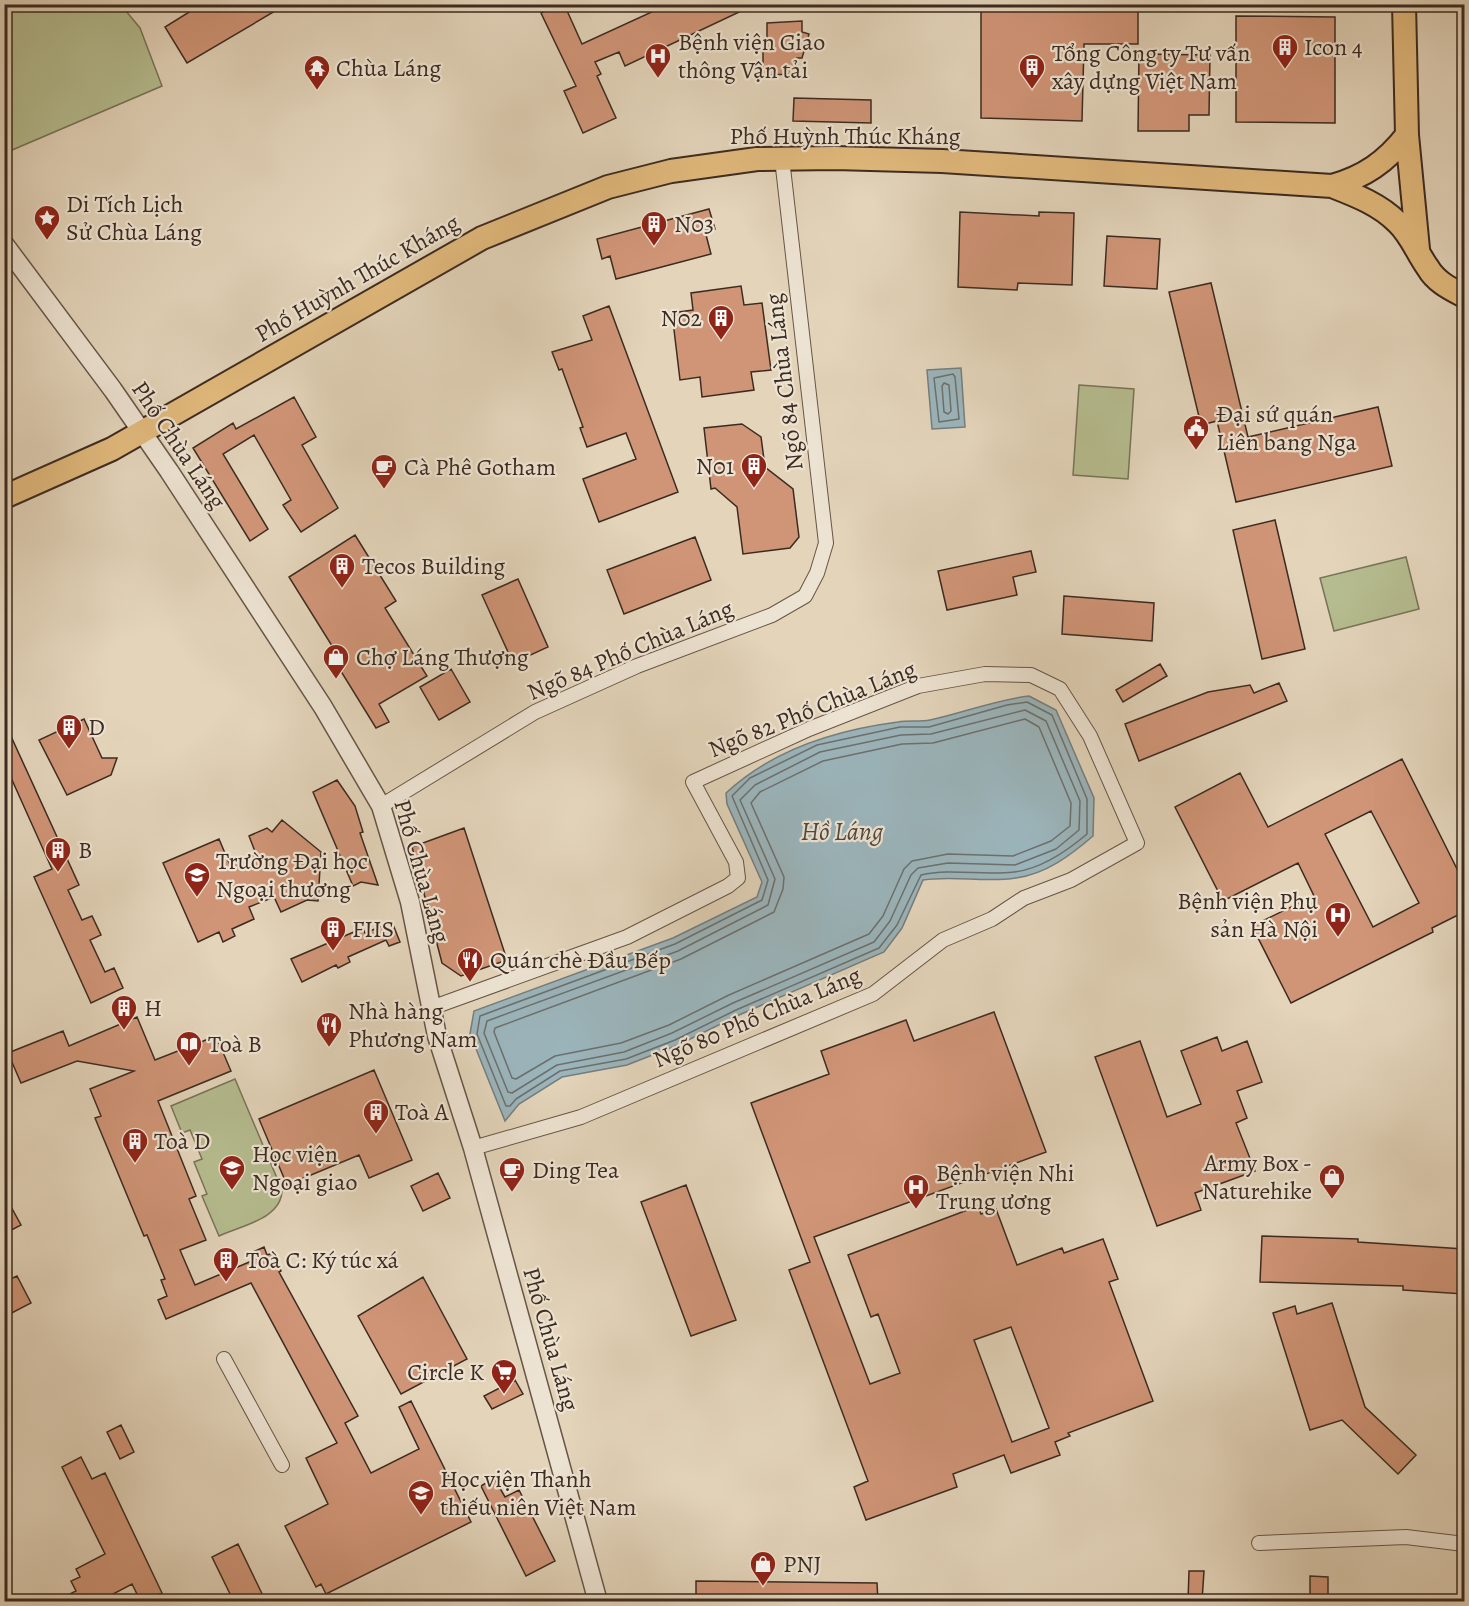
<svg xmlns="http://www.w3.org/2000/svg" width="1469" height="1606" font-family="Alegreya,serif">
	<style>
		.green { fill: #b5bc8f; stroke: #787458; stroke-width: 1.5 }
		.water { fill: #9bb5bc; stroke: #757e7e; stroke-width: 1.5 }
		.lines { fill: none; stroke-linecap: round; stroke-linejoin: round }
		.shore { stroke: #6c706e; stroke-width: 1.5 }
		.building { fill: #d09577; stroke: #3c2b21; stroke-width: 1.5; fill-rule: evenodd }
		.minor-casing { stroke: #665547; stroke-width: 16 }
		.tertiary-casing { stroke: #665547; stroke-width: 21 }
		.primary-casing { stroke: #3c2b21; stroke-width: 26 }
		.minor { stroke: #ede3d2; stroke-width: 14 }
		.tertiary { stroke: #ede3d2; stroke-width: 18 }
		.primary { stroke: #e2ba7d; stroke-width: 22 }
		.labels { text-anchor: middle; dominant-baseline: central; stroke-width: 4.5; stroke-linejoin: round; paint-order: stroke }
		.poi-label { font-size: 24px; fill: #3c2b21; stroke: #ede3d2; text-anchor: start }
		.street-label { font-size: 24px; fill: #3c2b21; stroke: #ede3d2 }
		.water-label { font-size: 26px; font-style: italic; fill: #4f4740; stroke: #ede3d2 }
	</style>
	<rect width="100%" height="100%" fill="#e3d4ba"/>
	<filter id="stains"><feTurbulence type="fractalNoise" baseFrequency=".00333" numOctaves="4"/><feColorMatrix values="0 0 0 0 .2 0 0 0 0 .09 0 0 0 0 .02 0 0 0 .5 -.17"/></filter>
	<radialGradient id="worn" r=".72"><stop offset=".6" stop-color="#630" stop-opacity="0"/><stop offset="1" stop-color="#630" stop-opacity=".3"/></radialGradient>
	<path class="green" d="M 5,4 L 121,5 L 140,28 L 162,86 L 5,153 Z
		M 1079,385 L 1134,389 L 1128,479 L 1073,475 Z
		M 1406,557 L 1419,609 L 1334,631 L 1320,578 Z
		M 235,1079 L 282,1190 C 282,1219 240,1226 219,1236 L 202,1196 L 207,1194 L 194,1162 L 202,1159 L 190,1130 L 182,1133 L 171,1106 Z"/>
	<path class="water" d="M 961,368 L 965,427 L 932,429 L 927,370 Z
		M 1029,696 L 1056,710 L 1094,798 L 1093,836 C 1071,855 1046,874 1016,878 C 985,883 954,875 923,880 L 902,928 L 884,952 L 739,1015 L 678,1045 L 627,1065 L 562,1077 L 519,1104 L 505,1121 L 470,1034 L 474,1011 L 673,938 L 757,897 L 762,882 L 727,804 L 726,793 C 772,750 836,730 898,722 C 908,720 920,722 930,720 C 963,713 995,700 1029,696 Z"/>
	<g class="lines">
		<path class="shore" d="M 953,374 L 955,377 L 959,419 L 939,422 L 934,378 Z
			M 944,383 L 949,385 L 951,411 L 948,414 L 944,412 L 942,386 Z
			M 1027,702 L 1052,715 L 1087,799 L 1087,834 C 1067,851 1041,869 1014,872 C 983,876 952,868 921,875 L 897,925 L 879,948 L 736,1010 L 675,1040 L 626,1059 L 560,1071 L 516,1099 L 510,1106 L 506,1106 L 477,1034 L 480,1016 L 675,944 L 762,900 L 768,880 L 732,796 L 750,778 L 817,745 L 900,727 L 929,727 L 1007,705 Z
			M 1025,710 L 1046,721 L 1080,801 L 1079,830 L 1056,849 L 1015,865 L 948,863 L 918,868 L 911,875 L 890,921 L 874,942 L 733,1003 L 672,1033 L 624,1052 L 557,1065 L 512,1093 L 508,1092 L 484,1033 L 487,1021 L 678,951 L 768,905 L 775,879 L 740,800 L 755,785 L 820,752 L 901,735 L 931,734 Z
			M 1025,719 L 1039,727 L 1071,803 L 1070,826 L 1051,841 L 1013,856 L 948,854 L 912,861 L 904,869 L 883,916 L 869,934 L 729,995 L 669,1025 L 621,1043 L 555,1056 L 516,1079 L 512,1078 L 494,1032 L 495,1028 L 681,959 L 774,912 L 783,889 L 784,877 L 751,803 L 760,792 L 823,761 L 902,744 L 933,743 Z"/>
	</g>
	<path class="building" d="M 202,4 L 287,4 L 187,63 L 165,27 Z
		M 559,4 L 564,4 L 582,44 L 669,4 L 756,4 L 625,66 L 619,52 L 595,62 L 601,74 L 597,76 L 616,118 L 583,133 L 564,91 L 576,86 L 541,13 Z
		M 981,4 L 1138,4 L 1138,44 L 1084,44 L 1082,121 L 981,118 Z
		M 1236,16 L 1335,17 L 1335,123 L 1236,122 Z
		M 802,21 L 802,32 L 809,34 L 802,58 L 797,58 L 798,74 L 763,75 L 763,41 L 767,41 L 767,23 Z
		M 1139,54 L 1210,55 L 1209,115 L 1189,115 L 1189,131 L 1138,131 Z
		M 794,98 L 871,100 L 871,123 L 793,121 Z
		M 709,209 L 715,229 L 705,231 L 711,254 L 616,279 L 610,256 L 602,259 L 597,239 Z
		M 960,212 L 1039,216 L 1039,212 L 1074,213 L 1072,285 L 1018,283 L 1017,290 L 958,287 Z
		M 1107,236 L 1160,239 L 1157,289 L 1104,286 Z
		M 1211,283 L 1248,437 L 1378,407 L 1392,466 L 1236,502 L 1217,421 L 1201,425 L 1169,292 Z
		M 741,286 L 744,305 L 762,303 L 771,370 L 751,372 L 754,390 L 702,397 L 700,377 L 680,380 L 672,313 L 693,310 L 691,293 Z
		M 609,306 L 678,492 L 599,522 L 583,479 L 636,459 L 626,433 L 587,447 L 580,428 L 583,427 L 562,369 L 559,370 L 552,352 L 592,340 L 583,316 Z
		M 294,397 L 316,437 L 302,445 L 338,508 L 301,532 L 283,505 L 291,500 L 254,435 L 223,454 L 268,529 L 250,541 L 193,448 L 233,423 L 236,429 Z
		M 742,424 L 761,437 L 765,467 L 793,489 L 799,537 L 790,548 L 743,554 L 737,507 L 715,488 L 711,489 L 704,428 Z
		M 1275,520 L 1305,649 L 1262,659 L 1233,530 Z
		M 355,535 L 396,601 L 385,608 L 427,676 L 379,704 L 389,722 L 376,728 L 334,660 L 339,657 L 289,577 Z
		M 695,537 L 711,580 L 624,614 L 607,570 Z
		M 1031,551 L 1036,572 L 1013,577 L 1017,595 L 947,610 L 938,571 Z
		M 518,579 L 548,647 L 513,663 L 482,595 Z
		M 1064,596 L 1154,603 L 1152,641 L 1062,634 Z
		M 1160,664 L 1167,676 L 1123,702 L 1116,690 Z
		M 451,669 L 470,702 L 439,720 L 420,687 Z
		M 1279,683 L 1287,701 L 1139,761 L 1125,724 L 1208,692 L 1250,685 L 1254,693 Z
		M 84,719 L 102,758 L 117,758 L 111,775 L 67,795 L 39,740 Z
		M 4,721 L 79,885 L 68,890 L 82,920 L 92,916 L 101,935 L 90,940 L 105,972 L 114,968 L 123,988 L 91,1003 L 34,877 L 52,869 L 8,771 L 4,773 Z
		M 1402,759 L 1464,883 L 1464,912 L 1432,928 L 1433,932 L 1291,1003 L 1252,926 L 1314,896 L 1298,863 L 1223,901 L 1175,807 L 1240,773 L 1268,827 ZM 1371,811 L 1419,903 L 1373,927 L 1325,834 Z
		M 337,780 L 355,806 L 363,832 L 360,833 L 378,885 L 361,882 L 353,886 L 313,792 Z
		M 282,820 L 321,852 L 318,901 L 307,900 L 281,912 L 274,897 L 249,907 L 254,919 L 232,929 L 235,936 L 223,942 L 219,932 L 198,942 L 163,863 L 219,839 L 230,865 L 256,854 L 249,836 L 267,828 L 272,832 Z
		M 464,828 L 507,960 L 461,976 L 442,963 L 412,847 Z
		M 392,922 L 400,942 L 389,946 L 386,940 L 348,957 L 350,962 L 338,968 L 336,965 L 302,982 L 291,959 L 363,928 L 365,933 Z
		M 994,1012 L 1046,1152 L 814,1237 L 870,1384 L 900,1373 L 878,1314 L 871,1317 L 848,1255 L 978,1206 L 981,1214 L 996,1209 L 1017,1265 L 1062,1248 L 1064,1253 L 1103,1239 L 1118,1279 L 1109,1282 L 1153,1401 L 1068,1433 L 1070,1436 L 1055,1442 L 1060,1455 L 1011,1473 L 1004,1455 L 953,1474 L 957,1487 L 866,1520 L 854,1487 L 868,1481 L 789,1270 L 810,1262 L 751,1103 L 829,1074 L 821,1051 L 906,1020 L 914,1041 ZM 1011,1327 L 1049,1428 L 1012,1442 L 974,1340 Z
		M 137,1017 L 155,1060 L 216,1036 L 231,1071 L 158,1101 L 196,1196 L 189,1199 L 206,1240 L 180,1250 L 195,1285 L 254,1260 L 251,1253 L 264,1247 L 267,1255 L 273,1253 L 281,1271 L 279,1272 L 358,1416 L 345,1423 L 371,1473 L 419,1449 L 399,1407 L 411,1401 L 471,1522 L 326,1594 L 321,1584 L 316,1587 L 285,1526 L 328,1504 L 306,1458 L 337,1443 L 251,1283 L 166,1319 L 158,1300 L 167,1296 L 161,1280 L 165,1279 L 147,1235 L 144,1236 L 95,1118 L 101,1116 L 90,1089 L 134,1071 L 77,1061 L 21,1083 L 8,1053 L 63,1031 L 69,1046 Z
		M 1217,1037 L 1222,1051 L 1247,1041 L 1262,1082 L 1237,1091 L 1247,1118 L 1236,1123 L 1255,1171 L 1195,1193 L 1201,1210 L 1157,1226 L 1095,1057 L 1140,1041 L 1167,1117 L 1201,1104 L 1181,1051 Z
		M 374,1070 L 412,1160 L 369,1178 L 359,1155 L 287,1185 L 259,1119 Z
		M 438,1173 L 450,1198 L 423,1211 L 411,1186 Z
		M 686,1185 L 736,1320 L 691,1336 L 641,1202 Z
		M 4,1194 L 21,1225 L 4,1234 Z
		M 1262,1236 L 1358,1239 L 1358,1242 L 1464,1249 L 1464,1294 L 1403,1290 L 1403,1286 L 1260,1282 Z
		M 17,1276 L 31,1303 L 4,1317 L 4,1282 Z
		M 423,1277 L 467,1359 L 401,1394 L 358,1316 Z
		M 1332,1303 L 1365,1407 L 1416,1455 L 1398,1474 L 1342,1420 L 1310,1430 L 1273,1313 L 1295,1306 L 1297,1314 Z
		M 515,1380 L 523,1394 L 492,1409 L 484,1396 Z
		M 121,1425 L 134,1452 L 120,1459 L 107,1432 Z
		M 81,1457 L 92,1479 L 105,1473 L 162,1593 L 141,1602 L 132,1584 L 98,1602 L 54,1602 L 76,1591 L 71,1581 L 80,1577 L 76,1569 L 105,1554 L 62,1467 Z
		M 494,1478 L 505,1497 L 519,1490 L 555,1561 L 526,1576 L 481,1486 Z
		M 238,1544 L 266,1602 L 234,1602 L 212,1557 Z
		M 1189,1571 L 1204,1571 L 1202,1601 L 1188,1601 Z
		M 1310,1576 L 1328,1577 L 1328,1602 L 1310,1602 Z
		M 696,1581 L 877,1583 L 878,1602 L 696,1602 Z"/>
	<g class="lines">
		<g class="minor-casing">
			<path id="minor" d="M 381,806 L 535,712 L 637,666 L 772,615 L 805,596 L 817,573 L 826,543 L 782,159
				M 431,1008 L 627,937 L 728,886 L 738,878 L 736,862 L 693,782 L 809,729 L 918,686 L 985,674 L 1031,675 L 1060,689 L 1090,736 L 1137,843 L 1071,880 L 1024,898 L 992,919 L 943,940 L 873,994 L 581,1117 L 473,1148
				M 224,1359 L 282,1465
				M 1259,1543 L 1406,1537 L 1464,1544"/>
		</g>
		<g class="tertiary-casing">
			<path id="tertiary" d="M 4,244 L 113,390 L 169,471 L 323,707 L 381,806 L 410,902 L 437,1036 L 473,1148 L 598,1602"/>
		</g>
		<g class="primary-casing">
			<path id="primary" d="M 1404,4 L 1407,135 L 1418,249
				M 1332,186 C 1355,195 1379,204 1397,222 C 1411,235 1417,253 1428,268 C 1436,282 1451,289 1464,296
				M 4,497 L 112,449 L 482,238 L 608,187 L 671,171 L 757,159 L 835,158 L 942,161 L 1332,186 C 1364,177 1386,162 1407,135"/>
		</g>
		<use href="#minor" class="minor"/>
		<use href="#tertiary" class="tertiary"/>
		<use href="#primary" class="primary"/>
	</g>
	<defs>
		<g id="building-pin" transform="scale(1.35)"><path d="M0 17L-7.5 6A9.5 9.5 0 1 1 7.5 6Z" fill="#8f2418" stroke="#ede3d2"/><path d="M-4-6H4V6H1V3H-1V6H-4ZM-2.5-4.3h1.7v1.8h-1.7ZM.8-4.3h1.7v1.8H.8ZM-2.5-1h1.7V.8h-1.7ZM.8-1h1.7V.8H.8Z" fill="#fff"/></g>
		<g id="hospital-pin" transform="scale(1.35)"><path d="M0 17L-7.5 6A9.5 9.5 0 1 1 7.5 6Z" fill="#8f2418" stroke="#ede3d2"/><path d="M-5-5h3v3.5h4V-5h3V5h-3V1.5h-4V5h-3Z" fill="#fff"/></g>
		<g id="temple-pin" transform="scale(1.35)"><path d="M0 17L-7.5 6A9.5 9.5 0 1 1 7.5 6Z" fill="#8f2418" stroke="#ede3d2"/><path d="M0-6L5-2H3V0L6.5 2.5H4V6H1.5V3h-3V6H-4V2.5H-6.5L-3 0V-2H-5Z" fill="#fff"/></g>
		<g id="sight-pin" transform="scale(1.35)"><path d="M0 17L-7.5 6A9.5 9.5 0 1 1 7.5 6Z" fill="#8f2418" stroke="#ede3d2"/><path d="M0-6L1.8-2.2L6-1.7L2.9 1.2L3.7 5.4L0 3.3L-3.7 5.4L-2.9 1.2L-6-1.7L-1.8-2.2Z" fill="#fff"/></g>
		<g id="civic-pin" transform="scale(1.35)"><path d="M0 17L-7.5 6A9.5 9.5 0 1 1 7.5 6Z" fill="#8f2418" stroke="#ede3d2"/><path d="M-.6-6.5H3V-4.5H.6V-3L4-1V1h2V6H-6V1h2V-1L-.6-3ZM-1.2 2.5V6h2.4V2.5Z" fill="#fff"/></g>
		<g id="cafe-pin" transform="scale(1.35)"><path d="M0 17L-7.5 6A9.5 9.5 0 1 1 7.5 6Z" fill="#8f2418" stroke="#ede3d2"/><path d="M-5.5-4.5H6V0H3Q3 3.5 0 3.5H-2.5Q-5.5 3.5-5.5 0ZM3-3.2v2h1.7v-2ZM-6 4.5H4V6H-6Z" fill="#fff"/></g>
		<g id="shop-pin" transform="scale(1.35)"><path d="M0 17L-7.5 6A9.5 9.5 0 1 1 7.5 6Z" fill="#8f2418" stroke="#ede3d2"/><path d="M-5-2.5h2.3a2.7 3.5 0 0 1 5.4 0H5L5.5 6h-11ZM-1.5-2.5h3a1.5 2.3 0 0 0-3 0Z" fill="#fff"/></g>
		<g id="university-pin" transform="scale(1.35)"><path d="M0 17L-7.5 6A9.5 9.5 0 1 1 7.5 6Z" fill="#8f2418" stroke="#ede3d2"/><path d="M0-5L7-2L0 1L-7-2ZM-4 1L0 2.5L4 1V4Q0 6-4 4Z" fill="#fff"/></g>
		<g id="restaurant-pin" transform="scale(1.35)"><path d="M0 17L-7.5 6A9.5 9.5 0 1 1 7.5 6Z" fill="#8f2418" stroke="#ede3d2"/><path d="M-5-6h1v4h1v-4h1v4h1v-4h1v5L-1.5 .5V6h-2V.5L-5-1ZM5-6V6H3V1.5H1.5Q1.5-4 5-6Z" fill="#fff"/></g>
		<g id="library-pin" transform="scale(1.35)"><path d="M0 17L-7.5 6A9.5 9.5 0 1 1 7.5 6Z" fill="#8f2418" stroke="#ede3d2"/><path d="M-6-4Q-3-5.5-.7-3.5V5Q-3 3-6 4ZM6-4Q3-5.5 .7-3.5V5Q3 3 6 4Z" fill="#fff"/></g>
		<g id="supermarket-pin" transform="scale(1.35)"><path d="M0 17L-7.5 6A9.5 9.5 0 1 1 7.5 6Z" fill="#8f2418" stroke="#ede3d2"/><path d="M-6-5.5h2.5l.6 2H6L4.5 2H-2.5L-4.4-4H-6ZM-1.5 3.2a1.3 1.3 0 1 0 .1 0ZM3 3.2a1.3 1.3 0 1 0 .1 0Z" fill="#fff"/></g>
	</defs>
	<g fill-rule="evenodd">
		<use href="#building-pin" x="1285" y="47"/>
		<use href="#hospital-pin" x="658" y="56"/>
		<use href="#building-pin" x="1032" y="67"/>
		<use href="#temple-pin" x="317" y="68"/>
		<use href="#sight-pin" x="47" y="218"/>
		<use href="#building-pin" x="654" y="224"/>
		<use href="#building-pin" x="721" y="318"/>
		<use href="#civic-pin" x="1196" y="428"/>
		<use href="#building-pin" x="754" y="466"/>
		<use href="#cafe-pin" x="384" y="467"/>
		<use href="#building-pin" x="342" y="566"/>
		<use href="#shop-pin" x="336" y="657"/>
		<use href="#building-pin" x="69" y="727"/>
		<use href="#building-pin" x="58" y="850"/>
		<use href="#university-pin" x="197" y="875"/>
		<use href="#hospital-pin" x="1338" y="915"/>
		<use href="#building-pin" x="333" y="929"/>
		<use href="#restaurant-pin" x="470" y="960"/>
		<use href="#building-pin" x="124" y="1008"/>
		<use href="#restaurant-pin" x="329" y="1025"/>
		<use href="#library-pin" x="189" y="1044"/>
		<use href="#building-pin" x="376" y="1112"/>
		<use href="#building-pin" x="135" y="1141"/>
		<use href="#university-pin" x="232" y="1168"/>
		<use href="#cafe-pin" x="512" y="1170"/>
		<use href="#shop-pin" x="1332" y="1177"/>
		<use href="#hospital-pin" x="916" y="1187"/>
		<use href="#building-pin" x="226" y="1260"/>
		<use href="#supermarket-pin" x="504" y="1372"/>
		<use href="#university-pin" x="421" y="1493"/>
		<use href="#shop-pin" x="763" y="1564"/>
	</g>
	<g class="labels">
		<g class="poi-label">
			<text x="678" y="42">Bệnh viện Giao<tspan x="678" dy="28">thông Vận tải</tspan></text>
			<text x="1304" y="47">Icon 4</text>
			<text x="1052" y="53">Tổng Công ty Tư vấn<tspan x="1052" dy="28">xây dựng Việt Nam</tspan></text>
			<text x="336" y="68">Chùa Láng</text>
			<text x="66" y="204">Di Tích Lịch<tspan x="66" dy="28">Sử Chùa Láng</tspan></text>
			<text x="674" y="224">N03</text>
			<text x="702" y="318" text-anchor="end">N02</text>
			<text x="1216" y="414">Đại sứ quán<tspan x="1216" dy="28">Liên bang Nga</tspan></text>
			<text x="734" y="466" text-anchor="end">N01</text>
			<text x="404" y="467">Cà Phê Gotham</text>
			<text x="362" y="566">Tecos Building</text>
			<text x="356" y="657">Chợ Láng Thượng</text>
			<text x="88" y="727">D</text>
			<text x="78" y="850">B</text>
			<text x="216" y="861">Trường Đại học<tspan x="216" dy="28">Ngoại thương</tspan></text>
			<text x="1318" y="901" text-anchor="end">Bệnh viện Phụ<tspan x="1318" dy="28">sản Hà Nội</tspan></text>
			<text x="352" y="929">FIIS</text>
			<text x="490" y="960">Quán chè Đầu Bếp</text>
			<text x="144" y="1008">H</text>
			<text x="348" y="1011">Nhà hàng<tspan x="348" dy="28">Phương Nam</tspan></text>
			<text x="208" y="1044">Toà B</text>
			<text x="395" y="1112">Toà A</text>
			<text x="154" y="1141">Toà D</text>
			<text x="252" y="1154">Học viện<tspan x="252" dy="28">Ngoại giao</tspan></text>
			<text x="1312" y="1163" text-anchor="end">Army Box -<tspan x="1312" dy="28">Naturehike</tspan></text>
			<text x="532" y="1170">Ding Tea</text>
			<text x="936" y="1173">Bệnh viện Nhi<tspan x="936" dy="28">Trung ương</tspan></text>
			<text x="246" y="1260">Toà C: Ký túc xá</text>
			<text x="484" y="1372" text-anchor="end">Circle K</text>
			<text x="440" y="1479">Học viện Thanh<tspan x="440" dy="28">thiếu niên Việt Nam</tspan></text>
			<text x="783" y="1564">PNJ</text>
		</g>
		<g class="street-label">
			<text x="845" y="136">Phố Huỳnh Thúc Kháng</text>
			<text transform="translate(357 278) rotate(-30)">Phố Huỳnh Thúc Kháng</text>
			<text transform="translate(784 382) rotate(-97)">Ngõ 84 Chùa Láng</text>
			<text transform="translate(179 445) rotate(56)">Phố Chùa Láng</text>
			<text transform="translate(630 650) rotate(-23)">Ngõ 84 Phố Chùa Láng</text>
			<text transform="translate(812 709) rotate(-22)">Ngõ 82 Phố Chùa Láng</text>
			<text transform="translate(422 871) rotate(74)">Phố Chùa Láng</text>
			<text transform="translate(757 1017) rotate(-23)">Ngõ 80 Phố Chùa Láng</text>
			<text transform="translate(551 1339) rotate(74)">Phố Chùa Láng</text>
		</g>
		<g class="water-label">
			<text x="842" y="831">Hồ Láng</text>
		</g>
	</g>
	<rect width="1469" height="1606" fill="none" stroke="#e3d4ba" stroke-width="24"/>
	<rect x="6" y="6" width="1457" height="1594" fill="none" stroke="#3c2b21" stroke-width="3"/>
	<rect x="12" y="12" width="1445" height="1582" fill="none" stroke="#3c2b21" stroke-width="1.5"/>
	<rect width="100%" height="100%" filter="url(#stains)"/>
	<rect width="100%" height="100%" fill="url(#worn)"/>
</svg>
